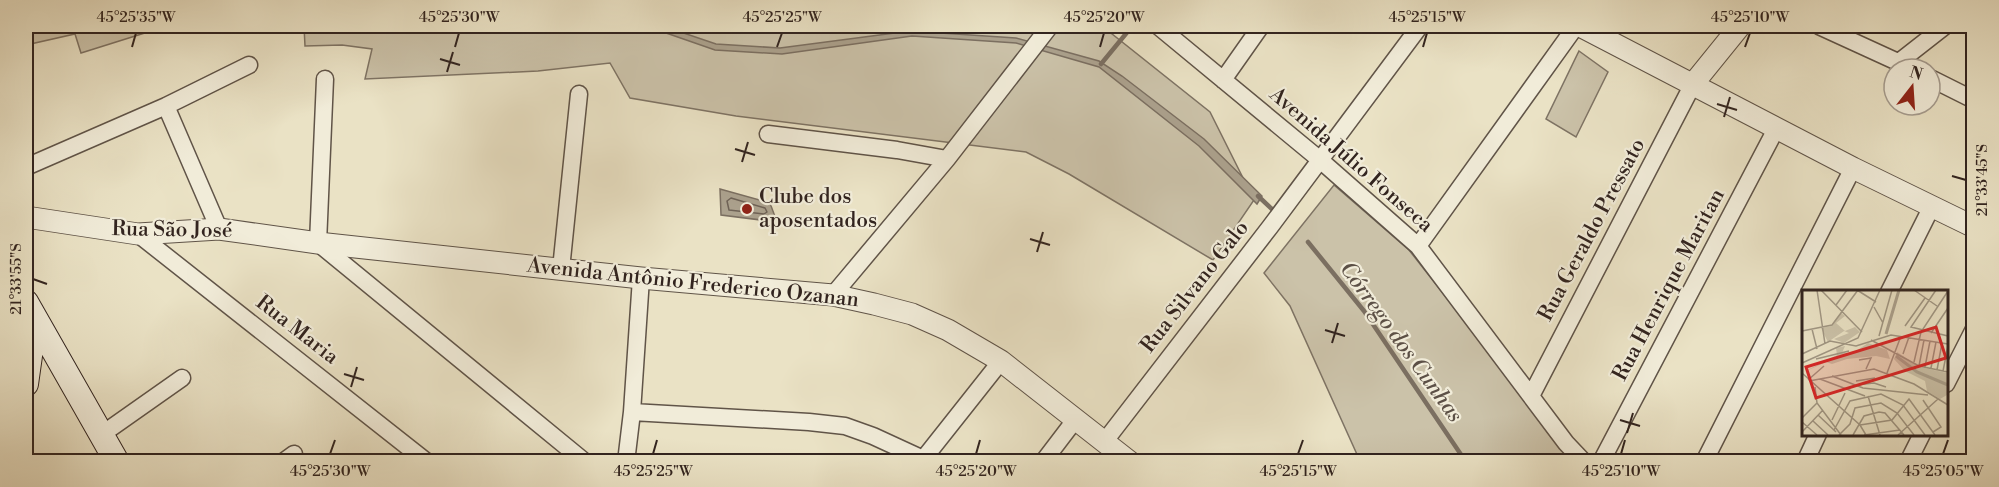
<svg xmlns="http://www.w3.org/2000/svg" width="1999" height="487" font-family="'Libre Bodoni',serif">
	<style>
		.green { fill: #cbc2a9; stroke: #7e7364; stroke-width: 1.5 }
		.water { fill: #aba18d; stroke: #7b6f61; stroke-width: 1.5 }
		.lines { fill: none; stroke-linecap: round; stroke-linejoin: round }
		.shore { stroke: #6e6256; stroke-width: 1.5 }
		.stream { stroke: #7b6f61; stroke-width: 4.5 }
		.minor-casing { stroke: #605448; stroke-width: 19 }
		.tertiary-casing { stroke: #605448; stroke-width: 23 }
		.secondary-casing { stroke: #32241f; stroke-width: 26 }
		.minor { stroke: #f1ecd9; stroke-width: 16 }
		.tertiary { stroke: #f1ecd9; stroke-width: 21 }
		.secondary { stroke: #f1ecd9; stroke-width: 24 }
		.ticks { fill: none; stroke: #32241f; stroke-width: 2 }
		.poi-dot { fill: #8f2418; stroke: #f1ecd9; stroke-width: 2 }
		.labels { text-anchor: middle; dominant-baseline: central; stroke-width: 4.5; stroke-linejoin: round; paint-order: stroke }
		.street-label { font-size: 21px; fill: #32241f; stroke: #f1ecd9 }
		.poi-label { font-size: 21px; fill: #32241f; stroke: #f1ecd9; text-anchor: start }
		.water-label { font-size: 22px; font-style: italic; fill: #5c5046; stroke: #f1ecd9 }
		.inset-river { fill: none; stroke: #aba18d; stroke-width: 3 }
		.inset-road { fill: none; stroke: #a09683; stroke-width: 1.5 }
		.view { fill: #d62828; fill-opacity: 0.15; stroke: #d62828; stroke-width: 3 }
		.inset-edge { fill: none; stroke: #32241f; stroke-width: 3 }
		.neatline { fill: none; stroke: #32241f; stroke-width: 2 }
		.ticks-label { font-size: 15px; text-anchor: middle; fill: #32241f }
	</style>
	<rect width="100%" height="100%" fill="#eae2c5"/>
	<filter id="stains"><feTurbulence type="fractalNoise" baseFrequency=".00333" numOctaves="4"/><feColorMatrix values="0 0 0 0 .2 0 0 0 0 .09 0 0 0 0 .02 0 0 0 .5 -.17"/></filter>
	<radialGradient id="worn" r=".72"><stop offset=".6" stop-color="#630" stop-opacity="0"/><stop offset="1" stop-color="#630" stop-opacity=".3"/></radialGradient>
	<path class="green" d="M 26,26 L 167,26 L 81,53 L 75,34 L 26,45 Z
		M 304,26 L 1102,26 L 1210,112 L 1254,200 L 1213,260 L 1069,174 L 1026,152 L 736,116 L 630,98 L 610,63 L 538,71 L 365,79 L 372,49 L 342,45 L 305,46 Z
		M 1579,51 L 1608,72 L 1576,137 L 1546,119 Z
		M 1334,185 L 1409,250 L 1575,461 L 1360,461 L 1290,306 L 1264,273 Z"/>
	<path class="water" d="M 646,26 L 663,26 L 716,44 L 780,48 L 910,31 L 1016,38 L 1099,61 L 1122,76 L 1204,139 L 1262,196 L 1257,204 L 1199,146 L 1099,67 L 1016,43 L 912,36 L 782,54 L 715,50 Z
		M 720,189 L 770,203 L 777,222 L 721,215 Z"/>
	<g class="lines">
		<path class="shore" d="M 731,198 L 765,208 L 767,212 L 764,214 L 729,210 L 727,201 Z"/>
		<path class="stream" d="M 1101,64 L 1129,30
			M 1258,196 L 1274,211
			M 1308,242 L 1364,311 L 1466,462"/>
		<g class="minor-casing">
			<path id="minor" d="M 1158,26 L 1319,159 L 1418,246 L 1566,443 L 1584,462
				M 1819,26 L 1913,69
				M 1899,62 L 1945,26
				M 1930,78 L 1974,100
				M 325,79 L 318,243 L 585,462
				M 1223,80 L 1261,26
				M 166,106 L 219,229
				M 768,134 L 897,150 L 947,159 L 833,295
				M 947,159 L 1050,26
				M 26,167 L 166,106 L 249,65
				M 138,234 L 427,462
				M 1418,246 L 1576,26
				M 561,269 L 579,94
				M 1889,292 L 1932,206
				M 1946,384 L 1974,329
				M 1531,396 L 1693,84
				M 632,412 L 809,422 L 845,426 L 873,436 L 923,459
				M 101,435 L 182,378
				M 1105,441 L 1270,227 L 1420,26
				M 283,462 L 294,454
				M 626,462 L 632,412 L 641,278
				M 921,462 L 1001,361
				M 1043,462 L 1075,420
				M 1601,462 L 1776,129
				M 1704,462 L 1853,168
				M 1805,462 L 1818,434
				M 1908,462 L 1922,434"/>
		</g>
		<g class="tertiary-casing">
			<path id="tertiary" d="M 1580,26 L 1853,168 L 1974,227
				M 1693,84 L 1740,26
				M 26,217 L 138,234 L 219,229 L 318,243 L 641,278 L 833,295 L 874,304 L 912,314 L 948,330 L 1001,361 L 1130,462"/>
		</g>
		<g class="secondary-casing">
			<path id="secondary" d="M 26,302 L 117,462
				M 26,384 L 35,320"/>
		</g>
		<use href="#minor" class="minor"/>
		<use href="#tertiary" class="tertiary"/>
		<use href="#secondary" class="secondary"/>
	</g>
	<path class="ticks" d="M 132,47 L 136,33M 455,47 L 459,33M 777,47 L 782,33M 1100,47 L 1104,33M 1423,47 L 1427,33M 1745,47 L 1750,33M 440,59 L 460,65M 447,72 L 453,52M 1717,104 L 1737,110M 1724,117 L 1730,97M 735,149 L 755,155M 742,162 L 748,142M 1952,176 L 1966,180M 1030,239 L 1050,245M 1037,252 L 1043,232M 33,279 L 47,284M 1325,330 L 1345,336M 1332,343 L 1338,323M 344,374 L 364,380M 351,387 L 357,367M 1620,420 L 1640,426M 1627,433 L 1633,413M 330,454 L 335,440M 653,454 L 657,440M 976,454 L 980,440M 1298,454 L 1303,440M 1621,454 L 1625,440M 1943,454 L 1948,440"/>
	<circle class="poi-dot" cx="747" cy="209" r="6"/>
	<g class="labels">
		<g class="street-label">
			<text transform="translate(1351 160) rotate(41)">Avenida Júlio Fonseca</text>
			<text transform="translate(172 230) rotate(1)">Rua São José</text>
			<text transform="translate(1592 230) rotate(-62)">Rua Geraldo Pressato</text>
			<text transform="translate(693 283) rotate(6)">Avenida Antônio Frederico Ozanan</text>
			<text transform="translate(1669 285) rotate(-62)">Rua Henrique Maritan</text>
			<text transform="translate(1195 287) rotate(-52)">Rua Silvano Galo</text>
			<text transform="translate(297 330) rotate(38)">Rua Maria</text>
		</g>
		<g class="poi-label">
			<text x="759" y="197">Clube dos<tspan x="759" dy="24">aposentados</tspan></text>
		</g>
		<g class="water-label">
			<text transform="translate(1401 342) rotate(54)">Córrego dos Cunhas</text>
		</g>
	</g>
	<g transform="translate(1802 290)">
		<rect width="146" height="146" fill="#eae2c5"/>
		<path d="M 39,23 L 43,26 L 34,33 L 43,41 L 53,37 L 58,42 L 42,53 L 32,49 L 47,43 L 42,41 L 26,52 L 19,38 L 30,36 ZM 66,53 L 85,60 L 88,69 L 74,66 L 45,69 L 30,74 L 24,72 L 0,83 L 35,65 L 34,58 L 43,56 L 40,63 L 51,63 ZM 95,62 L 118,77 L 145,83 L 145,105 L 138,109 L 125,101 L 123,91 L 103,81 L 92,69 Z" fill="#cbc2a9"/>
		<path class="inset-river" d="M 84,44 L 97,0M 94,66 L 115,82 L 146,95"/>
		<path class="inset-road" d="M 15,0 L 23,54M 19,0 L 60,42M 55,0 L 74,12M 112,0 L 135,16M 134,0 L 109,37 L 146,46M 34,15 L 45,0M 72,17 L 81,33M 103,36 L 123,8M 10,39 L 15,59M 0,41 L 30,35 L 56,0M 129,43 L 146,18M 77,46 L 90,0M 69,50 L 117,76 L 146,82M 0,64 L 28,51 L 54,56 L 89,45 L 146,54M 101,64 L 107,47M 14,69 L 47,61M 57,70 L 69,68 L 64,79M 112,72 L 119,42 L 146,1M 0,73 L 56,48 L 78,0M 117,76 L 122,50M 123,77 L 128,51M 129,78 L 134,52M 135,80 L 140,53M 141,81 L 146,56M 0,83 L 58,135 L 64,145M 85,83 L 99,46M 30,86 L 61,98 L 126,105M 18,89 L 63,106M 6,90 L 22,76M 7,91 L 72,79 L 112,94 L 146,115M 54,91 L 73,88M 54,95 L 72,93 L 84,97M 13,97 L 15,113 L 39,145M 66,106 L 78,145M 121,110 L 139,137 L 131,142M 16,125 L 34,142M 0,128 L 15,113M 30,130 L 43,103M 11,131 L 26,145M 0,132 L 15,145M 58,135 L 90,130 L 107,109 L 133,145M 32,140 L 48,111 L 79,104 L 101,115 L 123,145M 0,142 L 21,120M 37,145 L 48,134 L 53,118 L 79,113 L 95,123 L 112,145M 51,145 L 62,126 L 77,122 L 83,123 L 102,145M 62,145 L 98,140M 96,145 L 136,109"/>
		<path class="view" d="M 134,37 L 144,68 L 14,108 L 4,77 Z"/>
		<rect width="146" height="146" class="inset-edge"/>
	</g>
	<rect width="1999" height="487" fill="none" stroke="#eae2c5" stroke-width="66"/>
	<g transform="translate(1912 87) rotate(17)"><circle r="28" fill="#f1ecd9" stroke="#a59c8f" stroke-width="1.5"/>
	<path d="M0-4.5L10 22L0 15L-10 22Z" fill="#8f2418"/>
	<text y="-9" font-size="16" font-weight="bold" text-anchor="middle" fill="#32241f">N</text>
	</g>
	<rect x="33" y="33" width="1933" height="421" class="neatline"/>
	<g class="ticks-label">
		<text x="136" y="22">45°25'35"W</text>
		<text x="459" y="22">45°25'30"W</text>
		<text x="782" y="22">45°25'25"W</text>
		<text x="1104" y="22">45°25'20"W</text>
		<text x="1427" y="22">45°25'15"W</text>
		<text x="1750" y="22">45°25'10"W</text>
		<text transform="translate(1982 180) rotate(-90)" y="5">21°33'45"S</text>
		<text transform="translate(16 279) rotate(-90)" y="5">21°33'55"S</text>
		<text x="330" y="476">45°25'30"W</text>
		<text x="653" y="476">45°25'25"W</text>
		<text x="976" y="476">45°25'20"W</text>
		<text x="1298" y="476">45°25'15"W</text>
		<text x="1621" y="476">45°25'10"W</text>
		<text x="1943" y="476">45°25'05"W</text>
	</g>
	<rect width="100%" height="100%" filter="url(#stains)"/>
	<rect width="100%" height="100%" fill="url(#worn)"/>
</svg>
